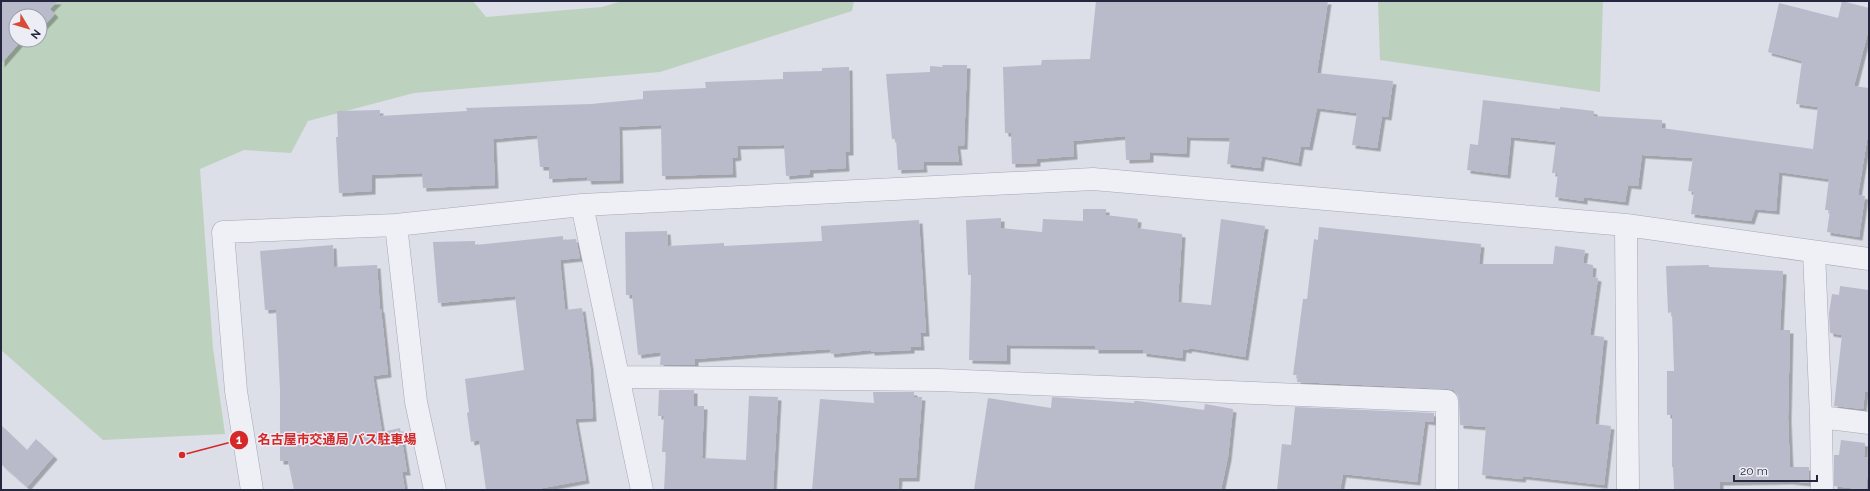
<svg xmlns="http://www.w3.org/2000/svg" width="1870" height="491" font-family="Raleway,'Noto Sans JP',sans-serif">
	<style>
		.green { fill: #bdd2be; fill-rule: evenodd }
		.building { fill: #b9bbcb; filter: url(#shadow) }
		.lines { fill: none; stroke-linecap: round; stroke-linejoin: round }
		.street-casing { stroke: #a5a7b5; stroke-width: 23 }
		.street { stroke: #eff0f6; stroke-width: 22 }
		.leader { fill: none; stroke: #d62828; stroke-width: 1.5 }
		.callout-dot { fill: #d62828; stroke: #ecedf5; stroke-width: 1.5 }
		.mark-label { font-size: 12px; text-anchor: middle; font-weight: bold; fill: #fff }
		.callout-label { font-size: 13px; text-anchor: middle; font-weight: bold; fill: #d62828; stroke: #ecedf5; stroke-width: 3; stroke-linejoin: round; paint-order: stroke }
	</style>
	<defs>
		<filter id="shadow"><feDropShadow dx="3.5" dy="3.5" stdDeviation="0" flood-color="#0004"/></filter>
	</defs>
	<rect width="100%" height="100%" fill="#dcdee8"/>
	<path class="green" d="M 1,1 L 473,1 L 486,17 L 602,7 L 622,1 L 854,1 L 852,11 L 660,72 L 414,93 L 308,121 L 291,153 L 244,150 L 200,169 L 213,348 L 225,434 L 103,440 L 1,350 ZM 16,16 L 40,16 L 40,40 L 16,40 Z
		M 1378,1 L 1603,1 L 1600,92 L 1380,60 Z"/>
	<path class="building" d="M 1,1 L 58,1 L 50,9 L 55,14 L 40,30 L 40,16 L 16,16 L 16,40 L 22,40 L 1,64 Z
		M 1096,1 L 1328,1 L 1317,73 L 1393,81 L 1388,117 L 1382,116 L 1377,148 L 1352,145 L 1357,113 L 1317,108 L 1309,147 L 1301,146 L 1298,163 L 1262,156 L 1260,168 L 1227,164 L 1230,138 L 1187,137 L 1186,154 L 1150,152 L 1150,159 L 1126,160 L 1125,136 L 1073,141 L 1074,156 L 1037,159 L 1037,163 L 1012,164 L 1011,133 L 1005,133 L 1003,67 L 1041,65 L 1042,60 L 1090,59 Z
		M 1842,1 L 1869,8 L 1869,28 L 1854,86 L 1869,88 L 1869,128 L 1858,195 L 1865,196 L 1859,237 L 1827,232 L 1830,210 L 1825,210 L 1829,179 L 1779,172 L 1776,211 L 1755,209 L 1751,221 L 1691,214 L 1694,192 L 1688,191 L 1693,158 L 1642,155 L 1638,186 L 1628,185 L 1625,202 L 1584,197 L 1584,201 L 1555,197 L 1558,173 L 1552,173 L 1556,142 L 1511,137 L 1507,175 L 1467,170 L 1470,144 L 1478,145 L 1483,100 L 1560,109 L 1560,107 L 1594,111 L 1594,116 L 1662,120 L 1662,128 L 1813,149 L 1818,107 L 1796,104 L 1802,61 L 1768,52 L 1779,3 L 1838,18 Z
		M 942,65 L 967,65 L 964,146 L 957,146 L 959,162 L 923,162 L 924,169 L 898,170 L 896,139 L 892,139 L 886,74 L 930,72 L 930,66 L 943,67 Z
		M 849,67 L 850,152 L 845,152 L 846,168 L 810,170 L 810,174 L 786,176 L 784,145 L 737,146 L 738,157 L 732,158 L 733,174 L 662,176 L 661,125 L 619,127 L 620,180 L 588,181 L 587,177 L 549,179 L 549,167 L 540,167 L 537,135 L 493,139 L 495,185 L 423,188 L 422,173 L 372,175 L 372,191 L 339,193 L 336,137 L 338,137 L 337,111 L 380,110 L 380,116 L 467,111 L 466,108 L 591,104 L 643,99 L 643,91 L 706,88 L 705,82 L 783,79 L 783,72 L 822,71 L 822,68 Z
		M 1083,209 L 1106,209 L 1106,215 L 1138,219 L 1137,228 L 1182,234 L 1178,302 L 1211,305 L 1221,219 L 1265,226 L 1245,357 L 1189,348 L 1188,350 L 1183,349 L 1182,358 L 1143,353 L 1143,350 L 1095,350 L 1095,346 L 1007,345 L 1007,361 L 969,360 L 971,275 L 968,275 L 966,220 L 1001,218 L 1001,228 L 1042,232 L 1043,219 L 1083,221 Z
		M 919,220 L 926,333 L 920,333 L 921,347 L 911,347 L 911,350 L 871,352 L 871,350 L 831,354 L 830,349 L 758,354 L 695,359 L 695,365 L 660,365 L 661,352 L 638,355 L 632,295 L 626,295 L 625,232 L 667,231 L 668,246 L 724,243 L 724,246 L 822,241 L 821,226 Z
		M 1319,227 L 1481,244 L 1479,264 L 1553,264 L 1555,246 L 1585,250 L 1583,263 L 1593,265 L 1592,277 L 1598,278 L 1590,335 L 1604,337 L 1595,424 L 1611,426 L 1604,485 L 1523,476 L 1522,479 L 1482,475 L 1486,427 L 1460,425 L 1459,401 L 1458,395 L 1453,390 L 1448,389 L 1297,382 L 1298,375 L 1293,375 L 1303,299 L 1307,299 L 1314,239 L 1318,240 Z
		M 563,236 L 563,240 L 576,239 L 580,258 L 560,260 L 565,310 L 582,308 L 590,366 L 593,418 L 575,419 L 586,480 L 532,490 L 486,490 L 479,440 L 471,442 L 467,413 L 469,412 L 465,379 L 524,370 L 515,296 L 438,303 L 433,242 L 475,241 L 475,245 Z
		M 333,245 L 334,267 L 377,265 L 380,309 L 381,309 L 388,374 L 373,376 L 382,432 L 400,428 L 407,472 L 402,472 L 405,490 L 294,490 L 288,461 L 280,461 L 280,389 L 276,309 L 265,310 L 260,251 Z
		M 1709,265 L 1709,267 L 1783,271 L 1780,330 L 1790,330 L 1788,418 L 1790,467 L 1809,467 L 1809,483 L 1789,481 L 1720,482 L 1720,490 L 1674,490 L 1673,467 L 1672,467 L 1672,415 L 1667,415 L 1667,371 L 1674,371 L 1672,312 L 1668,313 L 1666,266 Z
		M 1840,286 L 1869,290 L 1869,392 L 1865,392 L 1863,409 L 1834,406 L 1842,335 L 1830,333 L 1829,313 L 1832,294 L 1839,295 Z
		M 659,390 L 694,390 L 694,406 L 704,406 L 702,458 L 746,460 L 749,396 L 778,397 L 773,490 L 664,490 L 666,452 L 662,452 L 664,416 L 658,416 Z
		M 873,392 L 914,392 L 914,397 L 922,397 L 916,478 L 899,478 L 898,490 L 812,490 L 820,399 L 874,403 Z
		M 1052,397 L 1134,403 L 1134,401 L 1138,401 L 1204,410 L 1205,404 L 1233,409 L 1228,457 L 1221,490 L 974,490 L 988,398 L 1051,408 Z
		M 1295,407 L 1434,413 L 1434,422 L 1425,421 L 1417,482 L 1343,474 L 1340,490 L 1277,490 L 1282,444 L 1291,445 Z
		M 1,425 L 27,450 L 36,439 L 54,456 L 27,487 L 1,464 Z
		M 1841,440 L 1865,443 L 1864,457 L 1869,458 L 1866,490 L 1834,486 L 1834,455 L 1839,455 Z"/>
	<g class="lines">
		<g class="street-casing">
			<path id="street" d="M 582,205 L 642,490
				M 396,225 L 416,402 L 435,490
				M 1626,225 L 1628,490
				M 1814,252 L 1821,417 L 1822,490
				M 619,377 L 939,380 L 1447,401 L 1447,490
				M 1821,417 L 1869,423
				M 252,490 L 236,391 L 223,232 L 396,225 L 582,205 L 1093,179 L 1626,225 L 1869,259"/>
		</g>
		<use href="#street" class="street"/>
	</g>
	<path class="leader" d="M182 455L239 440"/>
	<g class="callout-dot">
		<circle cx="182" cy="455" r="4"/>
		<circle cx="239" cy="440" r="10"/>
	</g>
	<g class="mark-label">
		<text x="239" y="444">1</text>
	</g>
	<g class="callout-label">
		<text x="337" y="444">名古屋市交通局 バス駐車場</text>
	</g>
	<rect width="1870" height="491" fill="none" stroke="#25273f" stroke-width="4"/>
	<g transform="translate(28 28) rotate(128)"><circle r="19" fill="#ecedf5" stroke="#9c9eac"/>
	<path d="M0-3L7 15L0 10L-7 15Z" fill="#d74c37"/>
	<text y="-6" font-size="11" font-weight="bold" text-anchor="middle" fill="#25273f">N</text>
	</g>
	<path d="M1734 475v6h83v-6" fill="none" stroke="#25273f" stroke-width="2"/>
	<text x="1740" y="475" font-size="12" fill="#25273f" stroke="#ecedf5" stroke-width="3" paint-order="stroke">20 m</text>
</svg>
